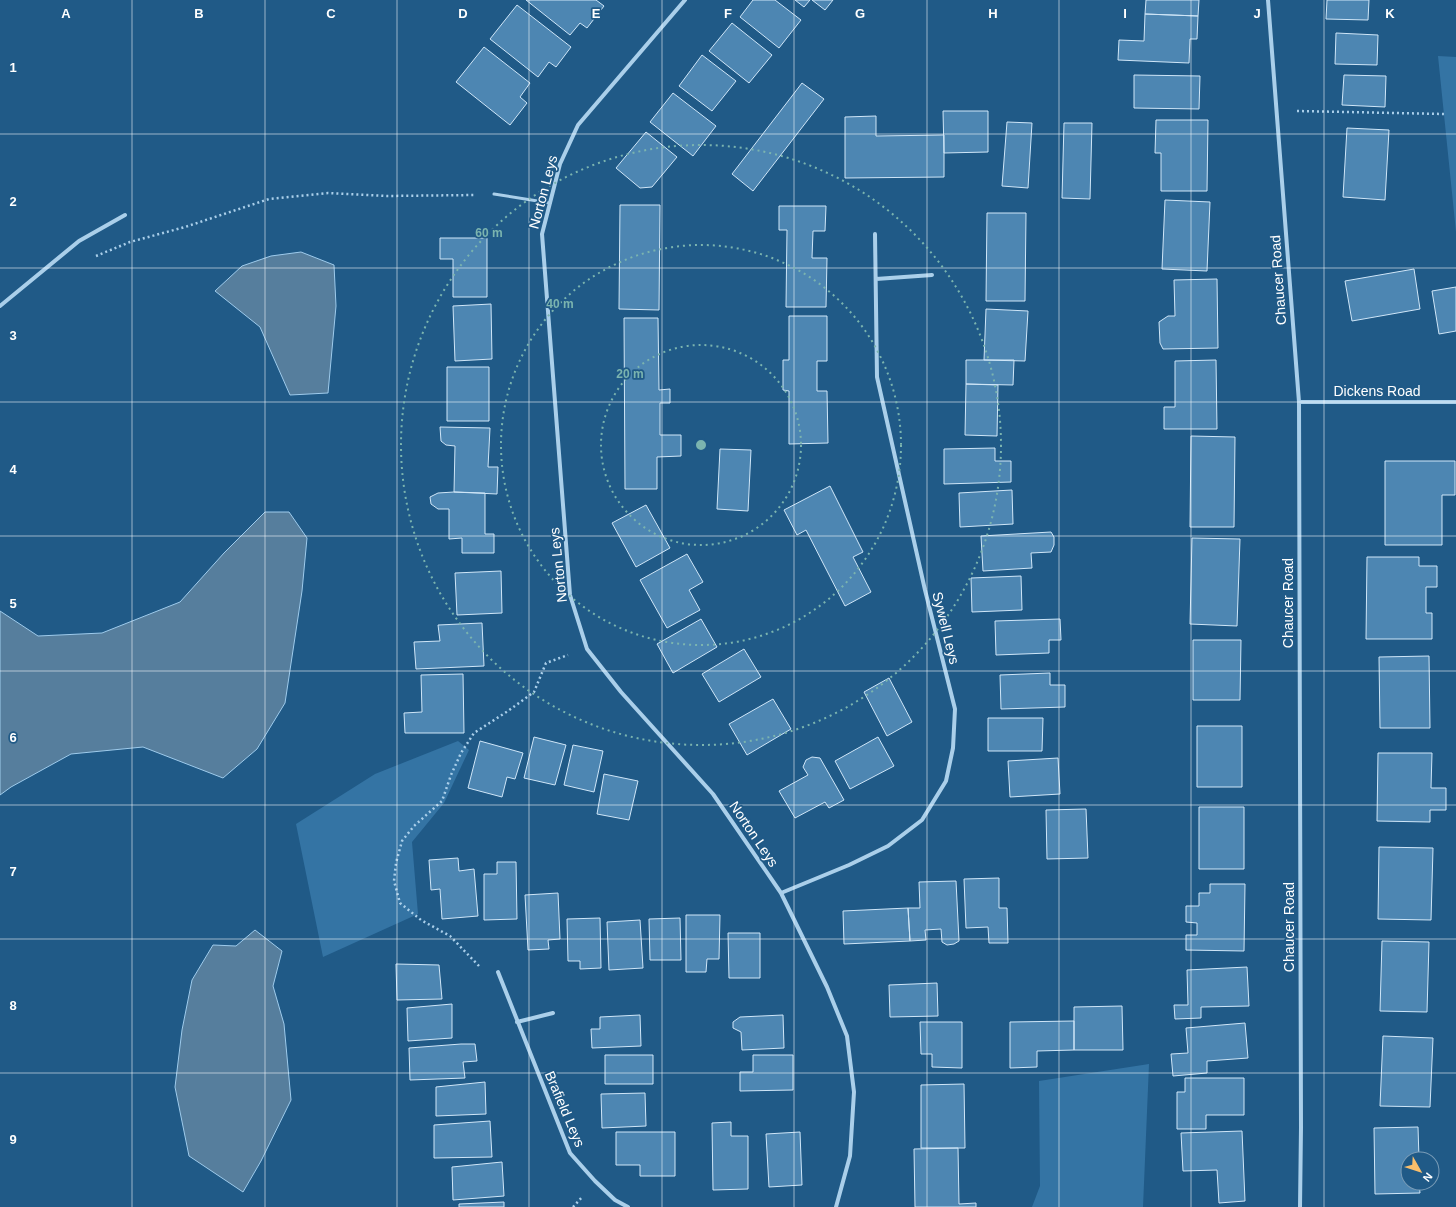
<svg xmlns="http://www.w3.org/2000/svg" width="1456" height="1207" font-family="Helvetica,sans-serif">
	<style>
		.green { fill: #3474a4 }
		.water { fill: #567e9d; stroke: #9ecbec }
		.building { fill: #4d86b2; stroke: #cfe6f8 }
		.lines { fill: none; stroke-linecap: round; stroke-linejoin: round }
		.path { stroke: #aacfea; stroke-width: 2.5; stroke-dasharray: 2 3; stroke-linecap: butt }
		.service { stroke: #aacfea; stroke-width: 3 }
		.minor { stroke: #aacfea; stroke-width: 4 }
		.grid { fill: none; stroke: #fff; stroke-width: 1; stroke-opacity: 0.55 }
		.ring { fill: none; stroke: #7bb4af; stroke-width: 2; stroke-dasharray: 2 4 }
		.labels { text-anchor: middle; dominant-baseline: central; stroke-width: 3.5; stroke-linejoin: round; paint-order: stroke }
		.street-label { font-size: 14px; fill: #fff; stroke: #205a87 }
		.grid-label { font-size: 13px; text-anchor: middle; font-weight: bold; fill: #fff; stroke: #205a87; stroke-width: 3.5; stroke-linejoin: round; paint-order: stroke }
		.centre { fill: #7bb4af; stroke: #205a87; stroke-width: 2 }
		.ring-label { font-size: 12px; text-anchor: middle; font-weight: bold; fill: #7bb4af; stroke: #205a87; stroke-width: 3.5; stroke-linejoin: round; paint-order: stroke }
	</style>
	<rect width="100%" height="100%" fill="#205a87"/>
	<path class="green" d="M 1438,56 L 1456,57 L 1456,232 Z
		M 458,741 L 469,750 L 444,803 L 412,842 L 418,914 L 323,957 L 296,824 L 375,774 Z
		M 1149,1064 L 1143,1207 L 1032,1207 L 1040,1186 L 1039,1081 Z"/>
	<path class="water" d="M 301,252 L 334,265 L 336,306 L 328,393 L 290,395 L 260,327 L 215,291 L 242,266 L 271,256 Z
		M 265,512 L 289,512 L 307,538 L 302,591 L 285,703 L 257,749 L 223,778 L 143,747 L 71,754 L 11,787 L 0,795 L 0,611 L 38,636 L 102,633 L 180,602 L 224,553 Z
		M 255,930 L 282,951 L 273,986 L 284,1024 L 291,1100 L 261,1161 L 243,1192 L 189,1156 L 175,1087 L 182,1030 L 192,980 L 213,945 L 236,946 Z"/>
	<path class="building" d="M 526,0 L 596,0 L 604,6 L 587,28 L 580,23 L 570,35 Z
		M 753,0 L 775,0 L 801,20 L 779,48 L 740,17 Z
		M 795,0 L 810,0 L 804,7 Z
		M 812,0 L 833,0 L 825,10 Z
		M 1146,0 L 1199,0 L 1198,16 L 1145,14 Z
		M 1327,0 L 1369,0 L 1368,20 L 1326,19 Z
		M 517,5 L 571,47 L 556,67 L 549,62 L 538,77 L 490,39 Z
		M 1145,14 L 1198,16 L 1197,39 L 1190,39 L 1189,63 L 1118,60 L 1119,40 L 1144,41 Z
		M 732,23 L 772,55 L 749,83 L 709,51 Z
		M 1336,33 L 1378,35 L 1377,65 L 1335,64 Z
		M 484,47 L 530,83 L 520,97 L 527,103 L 510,125 L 456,82 Z
		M 702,55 L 736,81 L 712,111 L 679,86 Z
		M 1134,75 L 1200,76 L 1199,109 L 1134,108 Z
		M 1344,75 L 1386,76 L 1385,107 L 1342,105 Z
		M 802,83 L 824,99 L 753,191 L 732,174 Z
		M 673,93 L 716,126 L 693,156 L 650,122 Z
		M 943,111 L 988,111 L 988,152 L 944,153 Z
		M 876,116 L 876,136 L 944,135 L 944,177 L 845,178 L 845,117 Z
		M 1156,120 L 1208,120 L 1207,191 L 1161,191 L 1161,153 L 1155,153 Z
		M 1007,122 L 1032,123 L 1028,188 L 1002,186 Z
		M 1064,123 L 1092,123 L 1090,199 L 1062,198 Z
		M 1347,128 L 1389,130 L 1385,200 L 1343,197 Z
		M 646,132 L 677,157 L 652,187 L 640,188 L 616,168 Z
		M 1165,200 L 1210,202 L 1207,271 L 1162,269 Z
		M 620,205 L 660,205 L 659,310 L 619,309 Z
		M 779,206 L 826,206 L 825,231 L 813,231 L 812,258 L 827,258 L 826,307 L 786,307 L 787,230 L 779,230 Z
		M 987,213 L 1026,213 L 1025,301 L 986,301 Z
		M 440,238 L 487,238 L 487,297 L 453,297 L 453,259 L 440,259 Z
		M 1414,269 L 1420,309 L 1352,321 L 1345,281 Z
		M 1217,279 L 1218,348 L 1163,349 L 1160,343 L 1159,322 L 1168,316 L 1175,316 L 1174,280 Z
		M 1456,287 L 1456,331 L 1439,334 L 1432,291 Z
		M 491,304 L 492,359 L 455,361 L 453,306 Z
		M 986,309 L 1028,311 L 1025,361 L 984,360 Z
		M 789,316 L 827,316 L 827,361 L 817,361 L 817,391 L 827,391 L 828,443 L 789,444 L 789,391 L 783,390 L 783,360 L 789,360 Z
		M 624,318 L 658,318 L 659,390 L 670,389 L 670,403 L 660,403 L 660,435 L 681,435 L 681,456 L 657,457 L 657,489 L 625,489 Z
		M 966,360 L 1014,360 L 1013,385 L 966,384 Z
		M 1216,360 L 1217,429 L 1164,429 L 1164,407 L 1175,407 L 1175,361 Z
		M 447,367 L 489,367 L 489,421 L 447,421 Z
		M 966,384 L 998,385 L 997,436 L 965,435 Z
		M 440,427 L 490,428 L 488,467 L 498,467 L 497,494 L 454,492 L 455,446 L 446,445 L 441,441 Z
		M 1191,436 L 1235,437 L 1234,527 L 1190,527 Z
		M 995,448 L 995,461 L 1011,461 L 1011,482 L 944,484 L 944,449 Z
		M 720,449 L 751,450 L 748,511 L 717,509 Z
		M 1385,461 L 1455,461 L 1455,495 L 1442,495 L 1442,545 L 1385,545 Z
		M 830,486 L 863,552 L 853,557 L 871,592 L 845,606 L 806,530 L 797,535 L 784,510 Z
		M 1012,490 L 1013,524 L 960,527 L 959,493 Z
		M 454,492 L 485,493 L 485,534 L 494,534 L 494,553 L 462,553 L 462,538 L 449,539 L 449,509 L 438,509 L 431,504 L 430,497 L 438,493 Z
		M 646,505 L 670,548 L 636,567 L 612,523 Z
		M 1051,532 L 1054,537 L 1054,545 L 1051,552 L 1031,553 L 1032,568 L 983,571 L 981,536 Z
		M 1192,538 L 1240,539 L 1237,626 L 1190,624 Z
		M 687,554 L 703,582 L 689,590 L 700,610 L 667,628 L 640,580 Z
		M 1367,557 L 1419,557 L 1419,566 L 1437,566 L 1437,587 L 1426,587 L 1426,613 L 1432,613 L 1432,639 L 1366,639 Z
		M 501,571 L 502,613 L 457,615 L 455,573 Z
		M 1021,576 L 1022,610 L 972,612 L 971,578 Z
		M 701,619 L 717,647 L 673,673 L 657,644 Z
		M 1060,619 L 1061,640 L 1049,640 L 1049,653 L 996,655 L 995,621 Z
		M 482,623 L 484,666 L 416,669 L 414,642 L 440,641 L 438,625 Z
		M 1193,640 L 1241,640 L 1240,700 L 1193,700 Z
		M 744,649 L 761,677 L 719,702 L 702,674 Z
		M 1429,656 L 1430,728 L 1380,728 L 1379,657 Z
		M 1050,673 L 1050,685 L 1065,685 L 1065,707 L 1001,709 L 1000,675 Z
		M 463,674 L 464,733 L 405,733 L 404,713 L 422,712 L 421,675 Z
		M 889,678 L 912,722 L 887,736 L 864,692 Z
		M 773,699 L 791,729 L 747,755 L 729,724 Z
		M 988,718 L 1043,718 L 1042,751 L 988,751 Z
		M 1197,726 L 1242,726 L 1242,787 L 1197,787 Z
		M 534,737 L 566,745 L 555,785 L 524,778 Z
		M 878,737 L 894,766 L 850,789 L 835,761 Z
		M 480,741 L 523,753 L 515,779 L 507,777 L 502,797 L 468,788 Z
		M 573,745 L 603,751 L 594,792 L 564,785 Z
		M 1378,753 L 1432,753 L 1431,788 L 1446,788 L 1446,810 L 1430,810 L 1430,822 L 1377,821 Z
		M 812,757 L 820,758 L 844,800 L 829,808 L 825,802 L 795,818 L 779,791 L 808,775 L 803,767 L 806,760 Z
		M 1058,758 L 1060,794 L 1010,797 L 1008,761 Z
		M 604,774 L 638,781 L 629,820 L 597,814 Z
		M 1199,807 L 1244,807 L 1244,869 L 1199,869 Z
		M 1086,809 L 1088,858 L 1047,859 L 1046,810 Z
		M 1379,847 L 1433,848 L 1431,920 L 1378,919 Z
		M 458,858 L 459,871 L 474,869 L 478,916 L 442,919 L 440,889 L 431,890 L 429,860 Z
		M 497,862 L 516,862 L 517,919 L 484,920 L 484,874 L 497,874 Z
		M 999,878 L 999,908 L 1007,908 L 1008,943 L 989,943 L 988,927 L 966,928 L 964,879 Z
		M 956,881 L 959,941 L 954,944 L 947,945 L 942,942 L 941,929 L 925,930 L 926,940 L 910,941 L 908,908 L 920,908 L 919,882 Z
		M 1210,884 L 1245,884 L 1244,951 L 1186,950 L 1186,935 L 1197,935 L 1197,923 L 1186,922 L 1186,906 L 1199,906 L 1199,893 L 1210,893 Z
		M 558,893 L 560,939 L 548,940 L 549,949 L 528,950 L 525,895 Z
		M 908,908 L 910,941 L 844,944 L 843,911 Z
		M 686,915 L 720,915 L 719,959 L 707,959 L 706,972 L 686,972 Z
		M 600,918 L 601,968 L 580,969 L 580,961 L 568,961 L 567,919 Z
		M 680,918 L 681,960 L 650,960 L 649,919 Z
		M 640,920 L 643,968 L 609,970 L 607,922 Z
		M 728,933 L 760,933 L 760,978 L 729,978 Z
		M 1382,941 L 1429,942 L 1427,1012 L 1380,1011 Z
		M 396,964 L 439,965 L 442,999 L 397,1000 Z
		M 1247,967 L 1249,1006 L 1201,1007 L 1201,1018 L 1175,1019 L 1174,1005 L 1188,1005 L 1187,970 Z
		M 937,983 L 938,1016 L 890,1017 L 889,985 Z
		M 452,1004 L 452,1038 L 408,1041 L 407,1008 Z
		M 1122,1006 L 1123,1050 L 1074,1050 L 1074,1007 Z
		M 640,1015 L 641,1046 L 592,1048 L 591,1029 L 600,1029 L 600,1017 Z
		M 783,1015 L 784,1048 L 742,1050 L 741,1032 L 733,1028 L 733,1022 L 740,1017 Z
		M 1074,1021 L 1074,1050 L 1037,1051 L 1037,1067 L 1010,1068 L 1010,1022 Z
		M 920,1022 L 962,1022 L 962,1068 L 932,1067 L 932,1054 L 921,1054 Z
		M 1245,1023 L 1248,1058 L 1207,1061 L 1207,1073 L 1173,1076 L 1171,1054 L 1188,1053 L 1186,1028 Z
		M 1383,1036 L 1433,1038 L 1430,1107 L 1380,1106 Z
		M 461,1044 L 475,1044 L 477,1061 L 463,1062 L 465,1078 L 410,1080 L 409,1048 Z
		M 605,1055 L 653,1055 L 653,1084 L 605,1084 Z
		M 753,1055 L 793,1055 L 793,1090 L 740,1091 L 740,1072 L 753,1072 Z
		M 1185,1078 L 1244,1078 L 1244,1115 L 1206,1115 L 1206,1129 L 1177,1129 L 1177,1092 L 1185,1092 Z
		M 485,1082 L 486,1114 L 436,1116 L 436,1087 Z
		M 964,1084 L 965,1148 L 921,1148 L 921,1085 Z
		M 645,1093 L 646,1126 L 602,1128 L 601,1094 Z
		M 490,1121 L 492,1157 L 434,1158 L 434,1125 Z
		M 731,1122 L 731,1136 L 748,1136 L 748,1189 L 713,1190 L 712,1123 Z
		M 1418,1127 L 1419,1159 L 1408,1159 L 1408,1183 L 1419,1183 L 1420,1193 L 1375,1194 L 1374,1128 Z
		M 1242,1131 L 1245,1201 L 1219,1203 L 1217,1170 L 1183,1171 L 1181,1133 Z
		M 616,1132 L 675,1132 L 675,1176 L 640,1176 L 640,1165 L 616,1165 Z
		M 800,1132 L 802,1185 L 769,1187 L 766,1134 Z
		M 958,1148 L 959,1204 L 976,1203 L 976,1207 L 915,1207 L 914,1149 Z
		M 502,1162 L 504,1196 L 453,1200 L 452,1167 Z
		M 504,1202 L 504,1207 L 459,1207 L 459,1204 Z"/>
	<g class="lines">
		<path class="path" d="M 1297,111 L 1444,114
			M 96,256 L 130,242 L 185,227 L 269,199 L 328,193 L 387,196 L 475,195
			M 479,966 L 450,936 L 421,920 L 400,903 L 394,881 L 396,863 L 402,841 L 414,826 L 442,801 L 451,775 L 461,753 L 474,733 L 508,711 L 534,692 L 546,663 L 568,655
			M 573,1207 L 583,1196"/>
		<path class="service" d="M 494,194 L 550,203"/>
		<path class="minor" d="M 685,0 L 578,125 L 560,164 L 542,234 L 570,595 L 587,649 L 621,692 L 713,794 L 781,893 L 827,987 L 847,1036 L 854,1092 L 850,1156 L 836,1207
			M 1268,0 L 1299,402 L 1301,1127 L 1300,1207
			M 876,279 L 932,275
			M 0,306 L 79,241 L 125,215
			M 1299,402 L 1456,402
			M 781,893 L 849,865 L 888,846 L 922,820 L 946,781 L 953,748 L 955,709 L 925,590 L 877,377 L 875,234
			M 498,972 L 570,1153 L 595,1181 L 615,1200 L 628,1207
			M 517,1022 L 553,1013"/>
	</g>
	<path class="grid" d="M 132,0 L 132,1207M 265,0 L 265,1207M 397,0 L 397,1207M 529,0 L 529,1207M 662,0 L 662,1207M 794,0 L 794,1207M 927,0 L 927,1207M 1059,0 L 1059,1207M 1191,0 L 1191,1207M 1324,0 L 1324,1207M 0,134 L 1456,134M 0,268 L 1456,268M 0,402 L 1456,402M 0,536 L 1456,536M 0,671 L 1456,671M 0,805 L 1456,805M 0,939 L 1456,939M 0,1073 L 1456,1073"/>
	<g class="ring">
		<circle cx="701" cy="445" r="100"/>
		<circle cx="701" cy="445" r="200"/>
		<circle cx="701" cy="445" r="300"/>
	</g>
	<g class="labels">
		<g class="street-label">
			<text transform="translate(543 192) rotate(-75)">Norton Leys</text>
			<text transform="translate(1278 280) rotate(-94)">Chaucer Road</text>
			<text x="1377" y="391">Dickens Road</text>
			<text transform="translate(558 565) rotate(-96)">Norton Leys</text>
			<text transform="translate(1288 603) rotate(-90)">Chaucer Road</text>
			<text transform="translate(946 628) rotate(76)">Sywell Leys</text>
			<text transform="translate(754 834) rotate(56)">Norton Leys</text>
			<text transform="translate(1289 927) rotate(-90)">Chaucer Road</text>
			<text transform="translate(565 1109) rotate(67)">Brafield Leys</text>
		</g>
	</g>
	<g class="grid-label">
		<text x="66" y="18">A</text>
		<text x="199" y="18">B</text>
		<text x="331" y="18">C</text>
		<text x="463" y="18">D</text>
		<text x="596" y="18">E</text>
		<text x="728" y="18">F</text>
		<text x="860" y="18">G</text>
		<text x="993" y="18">H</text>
		<text x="1125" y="18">I</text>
		<text x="1257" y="18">J</text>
		<text x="1390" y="18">K</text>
		<text x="13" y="72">1</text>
		<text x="13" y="206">2</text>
		<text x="13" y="340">3</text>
		<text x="13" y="474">4</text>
		<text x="13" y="608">5</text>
		<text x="13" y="742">6</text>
		<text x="13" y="876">7</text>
		<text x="13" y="1010">8</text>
		<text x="13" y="1144">9</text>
	</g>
	<circle cx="701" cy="445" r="6" class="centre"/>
	<g class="ring-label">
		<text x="489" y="237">60 m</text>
		<text x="560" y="308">40 m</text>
		<text x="630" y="378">20 m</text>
	</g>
	<g transform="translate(1420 1171) rotate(129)"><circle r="19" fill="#205a87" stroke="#799cb7"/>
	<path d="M0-3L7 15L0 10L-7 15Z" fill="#f8be6b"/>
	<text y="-6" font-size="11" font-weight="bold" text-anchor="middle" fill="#ffffff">N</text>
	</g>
</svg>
